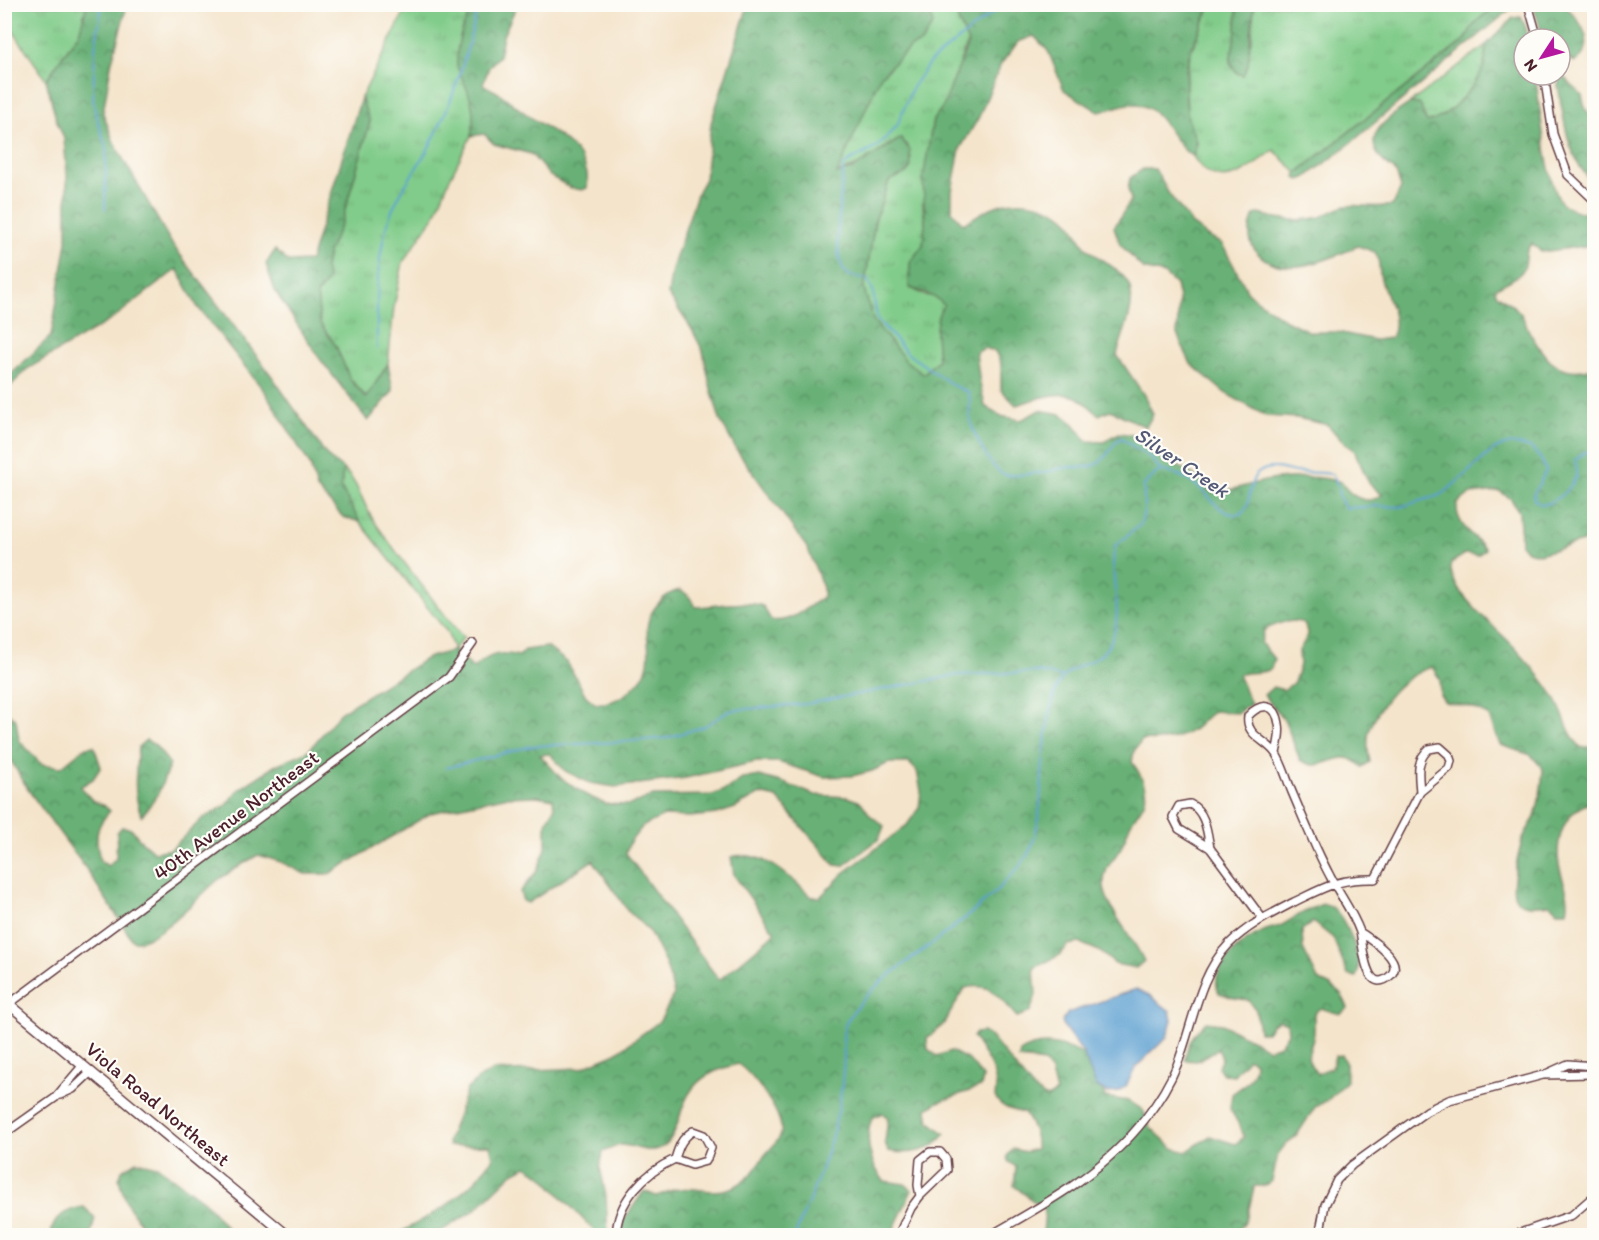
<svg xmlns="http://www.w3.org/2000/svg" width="1599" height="1240" font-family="Itim,sans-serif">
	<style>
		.grass { fill: url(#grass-tufts); stroke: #66765a; stroke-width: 1.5 }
		.forest { fill: url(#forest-crowns); stroke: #596850; stroke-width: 1.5; fill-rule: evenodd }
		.water { fill: #5da0d1; stroke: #54607e; stroke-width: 1.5 }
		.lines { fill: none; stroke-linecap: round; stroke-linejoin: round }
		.stream { stroke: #5da0d1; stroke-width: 2 }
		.minor-casing { stroke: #643d43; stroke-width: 10 }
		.secondary-casing { stroke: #643d43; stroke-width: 12 }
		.minor { stroke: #fff; stroke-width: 7 }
		.secondary { stroke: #fff; stroke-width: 9 }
		.labels { text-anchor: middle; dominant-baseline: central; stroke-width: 4.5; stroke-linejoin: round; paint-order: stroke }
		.street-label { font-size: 20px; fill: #4a1f2b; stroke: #fdfcf7 }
		.water-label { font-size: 21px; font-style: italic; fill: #535976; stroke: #fdfcf7 }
	</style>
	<defs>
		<pattern id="grass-tufts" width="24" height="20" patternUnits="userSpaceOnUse" patternTransform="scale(1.5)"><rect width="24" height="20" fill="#81cc8a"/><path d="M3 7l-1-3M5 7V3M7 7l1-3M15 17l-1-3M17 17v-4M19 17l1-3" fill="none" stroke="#71af77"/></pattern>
		<pattern id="forest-crowns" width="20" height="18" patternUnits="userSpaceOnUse" patternTransform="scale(1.5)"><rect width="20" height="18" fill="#68b076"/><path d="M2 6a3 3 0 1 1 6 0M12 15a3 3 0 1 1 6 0" fill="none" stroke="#588f61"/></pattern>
	</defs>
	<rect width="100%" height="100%" fill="#fdfcf7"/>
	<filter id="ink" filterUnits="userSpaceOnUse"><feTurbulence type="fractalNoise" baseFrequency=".0167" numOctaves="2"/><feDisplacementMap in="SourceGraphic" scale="12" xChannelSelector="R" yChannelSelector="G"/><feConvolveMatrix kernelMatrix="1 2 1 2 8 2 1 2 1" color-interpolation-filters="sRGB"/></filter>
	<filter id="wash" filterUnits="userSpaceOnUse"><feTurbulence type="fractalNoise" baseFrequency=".008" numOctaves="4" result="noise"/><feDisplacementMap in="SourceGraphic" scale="24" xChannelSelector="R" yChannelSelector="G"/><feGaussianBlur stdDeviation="1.35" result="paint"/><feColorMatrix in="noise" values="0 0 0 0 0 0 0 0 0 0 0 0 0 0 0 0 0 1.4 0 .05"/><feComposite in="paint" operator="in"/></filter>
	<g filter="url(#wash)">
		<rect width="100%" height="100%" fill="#f4e4cb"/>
		<path class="grass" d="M 4,5 L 87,5 L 79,33 L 46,80 L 5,19 Z
			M 408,5 L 485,5 L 482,10 L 472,6 L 460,37 L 457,66 L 466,84 L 472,104 L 475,124 L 471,136 L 450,178 L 435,215 L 403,262 L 394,307 L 388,364 L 367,398 L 350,379 L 336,346 L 320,323 L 317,294 L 328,280 L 325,268 L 328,252 L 341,224 L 370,122 L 361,98 Z
			M 927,5 L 954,5 L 953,7 L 968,43 L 963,53 L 944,106 L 933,120 L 930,136 L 923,208 L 925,224 L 923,245 L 910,262 L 909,287 L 924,295 L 937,297 L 944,305 L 936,329 L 938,360 L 923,374 L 906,361 L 873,320 L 864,289 L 875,221 L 889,181 L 906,173 L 890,144 C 873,157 857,167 836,174 L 880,77 L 909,48 L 921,43 L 933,24 Z
			M 1209,5 L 1237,5 L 1236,32 L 1230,62 L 1252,40 L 1254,5 L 1505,5 C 1490,10 1472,23 1466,39 L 1297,173 L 1274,150 C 1255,164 1230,189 1206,172 C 1201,168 1197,162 1193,157 L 1197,144 L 1187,116 L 1186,83 L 1190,54 L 1207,14 Z
			M 1486,45 C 1485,52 1486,61 1483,68 C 1476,86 1446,120 1427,122 L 1419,104 L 1410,103 Z
			M 343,469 C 358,481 363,505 374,521 C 401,560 430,596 459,633 L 464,637 L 454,650 L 447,632 L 360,522 L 341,488 Z"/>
		<path class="forest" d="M 1023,4 L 1209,5 C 1205,22 1196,36 1190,52 C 1184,71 1185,94 1187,113 C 1189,133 1200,134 1193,157 C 1170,144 1164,103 1131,104 C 1121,104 1109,110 1099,112 L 1064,90 L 1048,51 L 1034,36 L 1018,42 L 1001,64 L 979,117 L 960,149 L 952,191 L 952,211 L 963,224 C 972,219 982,212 991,208 C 1018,196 1053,202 1072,225 C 1078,233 1082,245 1090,251 C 1103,262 1129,273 1131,292 C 1134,312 1122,335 1117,355 L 1144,395 L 1153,414 L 1146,427 L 1110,410 L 1099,415 C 1092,410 1084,400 1076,397 C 1057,390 1034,400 1016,405 L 1001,390 L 1001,364 L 995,351 L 984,348 L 976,353 L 980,384 L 985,406 L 1000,416 L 1021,420 L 1040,410 L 1061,414 L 1074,424 L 1087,441 L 1104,442 L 1119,433 L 1134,435 L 1151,451 L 1194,475 L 1214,492 C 1234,491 1251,483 1270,480 C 1294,477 1319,475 1341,482 C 1351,497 1366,506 1382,495 L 1369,483 L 1354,450 L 1341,440 L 1328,425 L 1297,418 L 1266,416 L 1225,393 L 1191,364 L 1177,334 L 1179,299 L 1176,285 L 1164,274 L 1143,269 L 1120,244 L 1114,227 L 1131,200 L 1128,189 L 1130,178 L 1143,169 L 1155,169 L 1169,194 L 1192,224 L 1207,236 L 1222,244 L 1249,294 L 1282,318 L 1310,332 L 1337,332 L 1375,340 L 1391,338 C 1401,316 1386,300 1381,279 C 1378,269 1381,263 1375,252 L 1358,246 C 1328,260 1280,282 1255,250 C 1247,239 1249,227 1254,215 L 1259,214 C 1278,219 1299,223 1320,217 C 1329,214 1336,208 1346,206 C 1362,204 1376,209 1393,205 L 1401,188 C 1399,183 1398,175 1394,170 C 1391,167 1386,165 1383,161 C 1358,135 1391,116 1410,103 L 1419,104 L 1422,108 L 1423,116 L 1427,122 C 1446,120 1476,86 1483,68 C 1486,61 1485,52 1486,45 L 1513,18 L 1521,17 L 1526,28 L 1528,39 L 1524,39 L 1524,75 L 1535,75 C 1540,100 1546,192 1564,205 C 1571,210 1586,214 1594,215 L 1594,243 L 1586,246 L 1541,252 L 1532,243 C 1523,254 1528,254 1525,265 C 1522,278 1505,282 1495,289 L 1496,293 C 1503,300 1515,305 1521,314 C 1524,319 1526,325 1529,331 C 1546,361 1558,377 1594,368 L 1594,539 L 1539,554 L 1527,551 L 1521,544 L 1519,512 L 1511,499 L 1499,491 L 1470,494 L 1457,504 C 1455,524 1473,535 1485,549 L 1478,555 L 1465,554 L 1451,563 C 1447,592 1498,628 1516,649 C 1530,665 1546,681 1556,700 C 1565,716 1568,736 1582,748 L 1594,746 L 1594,802 C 1565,808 1555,838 1559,865 C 1562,881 1571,894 1567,911 L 1557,911 L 1550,904 C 1541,905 1519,908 1515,897 C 1510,887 1519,852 1522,841 C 1525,832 1532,824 1535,816 C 1540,800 1542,785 1543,769 L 1531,755 L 1500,745 L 1488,715 L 1470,707 L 1445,702 L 1440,695 L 1440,679 L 1432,667 C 1403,675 1381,701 1370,729 C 1366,739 1368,752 1370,762 L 1362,767 C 1343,748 1334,765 1313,765 C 1309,765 1304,762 1300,760 L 1285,721 L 1264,695 L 1273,687 L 1284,690 L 1294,682 L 1300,665 L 1299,651 L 1308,635 L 1304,623 C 1290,618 1277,624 1264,630 L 1261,643 L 1274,659 L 1271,669 C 1259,675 1251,670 1238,675 L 1251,704 L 1237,713 L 1214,711 C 1205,717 1199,726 1191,731 C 1176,741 1159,741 1142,740 L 1134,751 L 1132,762 C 1139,771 1148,787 1145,800 C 1143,807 1135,816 1131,823 C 1127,831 1125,841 1120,849 C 1113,861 1103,868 1104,885 C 1104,905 1135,940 1144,961 L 1136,968 L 1115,964 L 1099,951 L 1080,943 L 1068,945 L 1060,955 L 1034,968 L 1036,995 L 1030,1012 L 1017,1017 C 1000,999 993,981 965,988 L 943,1025 L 927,1038 L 928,1049 L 937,1056 L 951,1051 L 969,1060 L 983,1077 L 981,1087 L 938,1102 L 927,1109 L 929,1121 L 945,1134 C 934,1152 908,1155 888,1151 L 885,1142 L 888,1118 L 882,1113 L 872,1118 C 864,1139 870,1164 884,1181 L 905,1184 L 912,1190 L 891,1235 L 674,1236 L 662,1234 L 660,1236 L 622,1235 L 623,1221 L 644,1191 L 656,1196 C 663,1194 671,1190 678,1189 C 697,1186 714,1196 733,1187 C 751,1179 754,1170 765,1155 C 770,1148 780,1141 781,1133 C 784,1114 752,1074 738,1064 C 705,1072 689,1083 680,1116 C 677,1125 673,1139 665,1145 C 651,1157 636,1145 621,1145 C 615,1146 608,1150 603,1152 L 600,1167 L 606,1196 L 608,1235 L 598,1235 L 541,1175 L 526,1166 L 513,1173 L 475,1210 L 435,1235 L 396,1235 L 445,1207 L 473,1183 L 493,1158 L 490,1145 L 449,1146 L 448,1141 L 467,1089 L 481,1077 L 494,1070 L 511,1071 L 581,1068 L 616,1053 L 660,1021 L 674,994 L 666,965 L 649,931 L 628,911 L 593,860 L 528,903 L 523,901 L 520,892 L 537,871 L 546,848 L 546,823 L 554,809 L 553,799 L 537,796 L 504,797 L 431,813 L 329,874 L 305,874 L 281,862 L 258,855 C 244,863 231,871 218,880 C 199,895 157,944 133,941 L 87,870 L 29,791 L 10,759 L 5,750 L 4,709 L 16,720 L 19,740 L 41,764 L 61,767 L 86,747 L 94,746 L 101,767 L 93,779 L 80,787 L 93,801 L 105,806 L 110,811 C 93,829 96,838 100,861 L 108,866 L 116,858 L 117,832 L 122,827 L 132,829 L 139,839 L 154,852 L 171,849 L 202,819 L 225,806 L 238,790 L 276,765 L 308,751 L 341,712 L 427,658 L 454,650 L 473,668 C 490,654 498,651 519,656 L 525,650 L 547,647 L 567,662 L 586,696 L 596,704 C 602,703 609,703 615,700 C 628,695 646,678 648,663 C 652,640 639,627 657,605 C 663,597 670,592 680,590 L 688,595 L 696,607 C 718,606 743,600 763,606 L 771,620 C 790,624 807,607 823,597 L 823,588 L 808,549 L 736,449 L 720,420 L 710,385 L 703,351 L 691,328 L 668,294 L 672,269 L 698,191 L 705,179 L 711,123 L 748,5 L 927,5 L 933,24 L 921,43 L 909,48 L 880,77 L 837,174 L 854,168 L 901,138 L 910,150 L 911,167 L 906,173 L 889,181 L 875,221 L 864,289 L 873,320 L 906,361 L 923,374 L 938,360 C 937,342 932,319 944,305 C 935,295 921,293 909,287 L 910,262 L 923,245 L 925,224 L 923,179 L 933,120 L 944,105 L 968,43 L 953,7 L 954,5 L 1004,5 L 1015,12 ZM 550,754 L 565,771 L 590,783 L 615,787 L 686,778 L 756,762 L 778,762 L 824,777 L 852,776 L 872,771 L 889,763 L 909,763 L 917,771 L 921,791 L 919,808 L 907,825 L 844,873 L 820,897 L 812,897 C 790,877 763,849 731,857 L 734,875 L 775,933 L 719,980 L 626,853 L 630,842 L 643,826 L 664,816 L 690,817 L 717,814 L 735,808 L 760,794 L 777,798 L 835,865 L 843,866 L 879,839 L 884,826 L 870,815 L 861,802 L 847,797 L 815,795 L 784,783 L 759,776 L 742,779 L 729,788 L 713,795 L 653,796 L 629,805 L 606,804 L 586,795 L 561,778 L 540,755 Z
			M 87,5 L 127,5 L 111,65 L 103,113 L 114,143 L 172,244 L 271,375 L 327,456 L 343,469 L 341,488 L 360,522 L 343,517 L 317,489 L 310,465 L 265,392 L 197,306 L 177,269 L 111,320 L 27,369 L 5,392 L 5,380 L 51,336 L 67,241 L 67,175 L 64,139 L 56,119 L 46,80 L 79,33 Z
			M 485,5 L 517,5 L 503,36 L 499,56 L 489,67 L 483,84 C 490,89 497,91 503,96 C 512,103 520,110 529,116 C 554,134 593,151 587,188 L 582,190 L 571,188 L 550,176 L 531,154 L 494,144 L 484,134 L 471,136 C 476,118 472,99 464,82 C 462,76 457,70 457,65 C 455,46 464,22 473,6 L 482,10 Z
			M 1237,5 L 1254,5 L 1248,65 L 1243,75 L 1237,73 L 1230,62 L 1236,32 Z
			M 1505,5 L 1513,5 L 1513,7 L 1340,152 L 1305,178 L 1299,180 L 1296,178 L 1297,173 L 1466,39 C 1473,20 1487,11 1505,5 Z
			M 1533,5 L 1564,5 C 1581,20 1599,46 1575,62 L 1560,56 L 1560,39 L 1544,39 Z
			M 1563,76 L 1582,95 L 1585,108 L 1594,121 L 1594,184 C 1567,159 1564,120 1558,85 L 1559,79 Z
			M 361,98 L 370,122 L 341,224 L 328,252 L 325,268 L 328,280 L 317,294 L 320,323 L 336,346 L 350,379 L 366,398 L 388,364 L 393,391 L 368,421 L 320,359 L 275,291 L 266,264 L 275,250 L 288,262 L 310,261 Z
			M 146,740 L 155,745 L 170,764 L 158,794 L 142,816 C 132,795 136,770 138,747 Z
			M 1323,904 C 1326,905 1330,906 1332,907 C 1346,918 1365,961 1356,977 L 1348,975 L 1333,938 L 1313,922 L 1302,930 L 1303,948 L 1318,980 C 1335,987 1341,990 1348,1008 L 1340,1014 L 1320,1008 L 1314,1014 C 1314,1022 1315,1031 1313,1039 C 1308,1057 1304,1056 1317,1074 L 1332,1067 L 1335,1056 L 1341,1055 L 1346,1064 L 1347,1081 L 1328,1100 L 1315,1107 L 1297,1135 L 1285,1145 L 1278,1154 L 1272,1181 L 1264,1186 L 1255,1186 C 1247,1206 1252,1222 1232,1235 L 1045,1235 L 1043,1233 L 1045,1210 L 1014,1186 L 1016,1167 L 1008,1161 L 1007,1156 L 1013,1149 L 1026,1152 L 1036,1149 C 1037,1135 1032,1125 1024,1113 C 1011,1110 1001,1108 995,1097 C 1000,1072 985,1057 973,1037 L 976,1033 L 983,1032 L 991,1037 L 1032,1088 L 1047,1098 L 1056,1093 L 1051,1072 L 1044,1062 L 1019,1059 L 1020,1052 C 1043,1036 1069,1047 1091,1058 L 1105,1097 L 1129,1101 L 1143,1110 L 1150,1127 L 1173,1148 L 1186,1152 L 1210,1136 L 1235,1144 L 1244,1137 L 1238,1123 L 1230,1109 L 1232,1094 C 1245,1085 1254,1079 1255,1062 L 1248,1058 L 1234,1075 L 1223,1074 L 1218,1067 L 1222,1058 L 1218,1049 L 1197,1061 L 1185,1060 C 1188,1042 1193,1034 1206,1022 L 1222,1024 L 1269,1049 L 1280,1045 L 1288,1033 L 1287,1023 L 1279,1020 L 1272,1024 L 1267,1032 L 1259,1032 L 1256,1010 L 1248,1000 L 1234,998 L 1219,993 C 1207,968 1243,940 1264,931 C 1269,928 1276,928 1282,925 C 1297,916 1305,910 1323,904 Z
			M 136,1161 L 157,1166 L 204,1201 L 233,1235 L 144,1235 L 145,1233 C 143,1223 138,1221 132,1212 C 126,1203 122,1191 119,1179 L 122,1170 Z
			M 84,1207 L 95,1218 L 91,1235 L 51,1235 C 52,1218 67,1209 84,1207 Z"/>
		<path class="water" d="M 1136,989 L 1149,995 L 1170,1011 L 1172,1020 L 1167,1037 L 1136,1067 L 1126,1086 L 1117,1092 L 1107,1093 L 1096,1086 L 1083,1053 L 1064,1027 L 1062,1021 L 1068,1013 Z"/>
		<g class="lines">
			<path class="stream" d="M 102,4 L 95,48 L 93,97 L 95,111 L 106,148 L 105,209
				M 1007,4 L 987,17 L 930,62 L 913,86 L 897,126 L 877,147 L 848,162 L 843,167 C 843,188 828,264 849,275 C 854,278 862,277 867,279 L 873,291 L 877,319 L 908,354 L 954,386 L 968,392 C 972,401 968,409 970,419 C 973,433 991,472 1006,475 C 1013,477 1029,473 1038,473 C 1050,473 1060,467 1070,467 C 1080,467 1087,469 1097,464 C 1111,456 1108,446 1121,438 L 1152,459 L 1160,470 C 1179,475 1184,476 1201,489 C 1211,498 1219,512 1233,514 C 1254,518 1246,485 1256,475 C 1260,471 1267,468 1273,468 C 1280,467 1288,471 1295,472 C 1308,473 1320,472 1332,474 C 1341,484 1335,496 1346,508 L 1378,506 L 1400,507 L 1437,496 L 1444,493 L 1492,451 L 1504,445 L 1516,444 L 1531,448 L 1541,459 L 1546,471 L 1534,493 L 1534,500 L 1543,505 C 1556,501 1573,489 1576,475 C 1577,470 1576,464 1575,460 L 1585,452 L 1594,452
				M 377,349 C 377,307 375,263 388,222 C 396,195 415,172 429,147 C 453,103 468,53 478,4
				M 446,768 L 532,746 L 621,742 L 667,738 L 705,726 L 727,712 L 734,710 L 806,704 L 958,675 L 1038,672 L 1062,677
				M 795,1235 C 812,1194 831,1150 839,1106 C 842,1090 843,1073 844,1056 C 844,1044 841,1033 847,1021 C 868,985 906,964 938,939 C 967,917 999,892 1022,863 C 1042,839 1040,792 1043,762 C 1045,739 1049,717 1054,695 C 1063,659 1098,670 1111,641 C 1125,611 1108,577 1115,546 L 1141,524 L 1144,511 L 1144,485 L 1160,470"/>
		</g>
	</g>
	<g filter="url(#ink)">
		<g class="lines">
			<g class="minor-casing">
				<path id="minor" d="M 1528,4 L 1538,39
					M 1544,75 L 1553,134 L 1568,175 L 1594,200
					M 1276,753 C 1278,744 1281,734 1279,724 C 1276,703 1261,702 1248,716 C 1245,736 1267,740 1276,754 C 1283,765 1287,780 1292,792 C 1304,820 1315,848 1330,876 C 1339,894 1353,912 1360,932 C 1363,943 1364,980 1379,981 C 1383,981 1388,978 1391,975 C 1405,960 1370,939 1360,932
					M 1210,848 C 1207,832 1206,812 1190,804 L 1179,806 L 1173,817 L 1179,829 L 1210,848 L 1262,918
					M 9,1004 L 449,677 L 473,643
					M 1548,1073 L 1568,1064 L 1594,1066
					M 60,1095 L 73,1089 L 91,1072
					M 4,1134 L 55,1098 L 83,1065
					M 616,1236 C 617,1201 644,1173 675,1159 L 692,1165 L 706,1161 L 711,1148 L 704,1135 L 693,1131 C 681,1139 679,1146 675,1159
					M 898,1236 L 911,1208 L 920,1196 L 947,1170 L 946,1159 L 940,1152 L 930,1152 L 920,1160 L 918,1185 L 920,1196
					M 989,1236 C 1047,1203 1103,1173 1145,1119 C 1158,1102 1169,1085 1177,1065 C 1193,1025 1198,976 1229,944 C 1248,925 1271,914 1294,902 C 1325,887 1339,878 1375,879 L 1420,792 L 1449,768 L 1451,761 L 1449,755 L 1440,747 L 1429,749 C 1415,761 1419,776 1420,792
					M 1319,1236 L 1325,1205 L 1337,1180 L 1352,1165 L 1427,1111 L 1449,1100 L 1543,1075 L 1594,1074
					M 1511,1236 L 1572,1215 L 1594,1196"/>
			</g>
			<g class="secondary-casing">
				<path id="secondary" d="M 4,1000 L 288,1236"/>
			</g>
			<use href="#minor" class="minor"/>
			<use href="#secondary" class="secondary"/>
		</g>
	</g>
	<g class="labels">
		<g class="street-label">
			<text transform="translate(236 815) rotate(-37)">40th Avenue Northeast</text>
			<text transform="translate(158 1104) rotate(40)">Viola Road Northeast</text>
		</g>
		<g class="water-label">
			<text transform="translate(1182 462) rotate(34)">Silver Creek</text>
		</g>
	</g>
	<rect width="1599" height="1240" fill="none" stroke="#fdfcf7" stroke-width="24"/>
	<g transform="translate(1542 57) rotate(234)"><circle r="28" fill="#fdfcf7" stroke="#b5a4a5" stroke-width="1.5"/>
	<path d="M0-4.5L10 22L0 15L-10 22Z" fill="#b5179e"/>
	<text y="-9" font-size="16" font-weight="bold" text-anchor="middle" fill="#4a1f2b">N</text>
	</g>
</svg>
